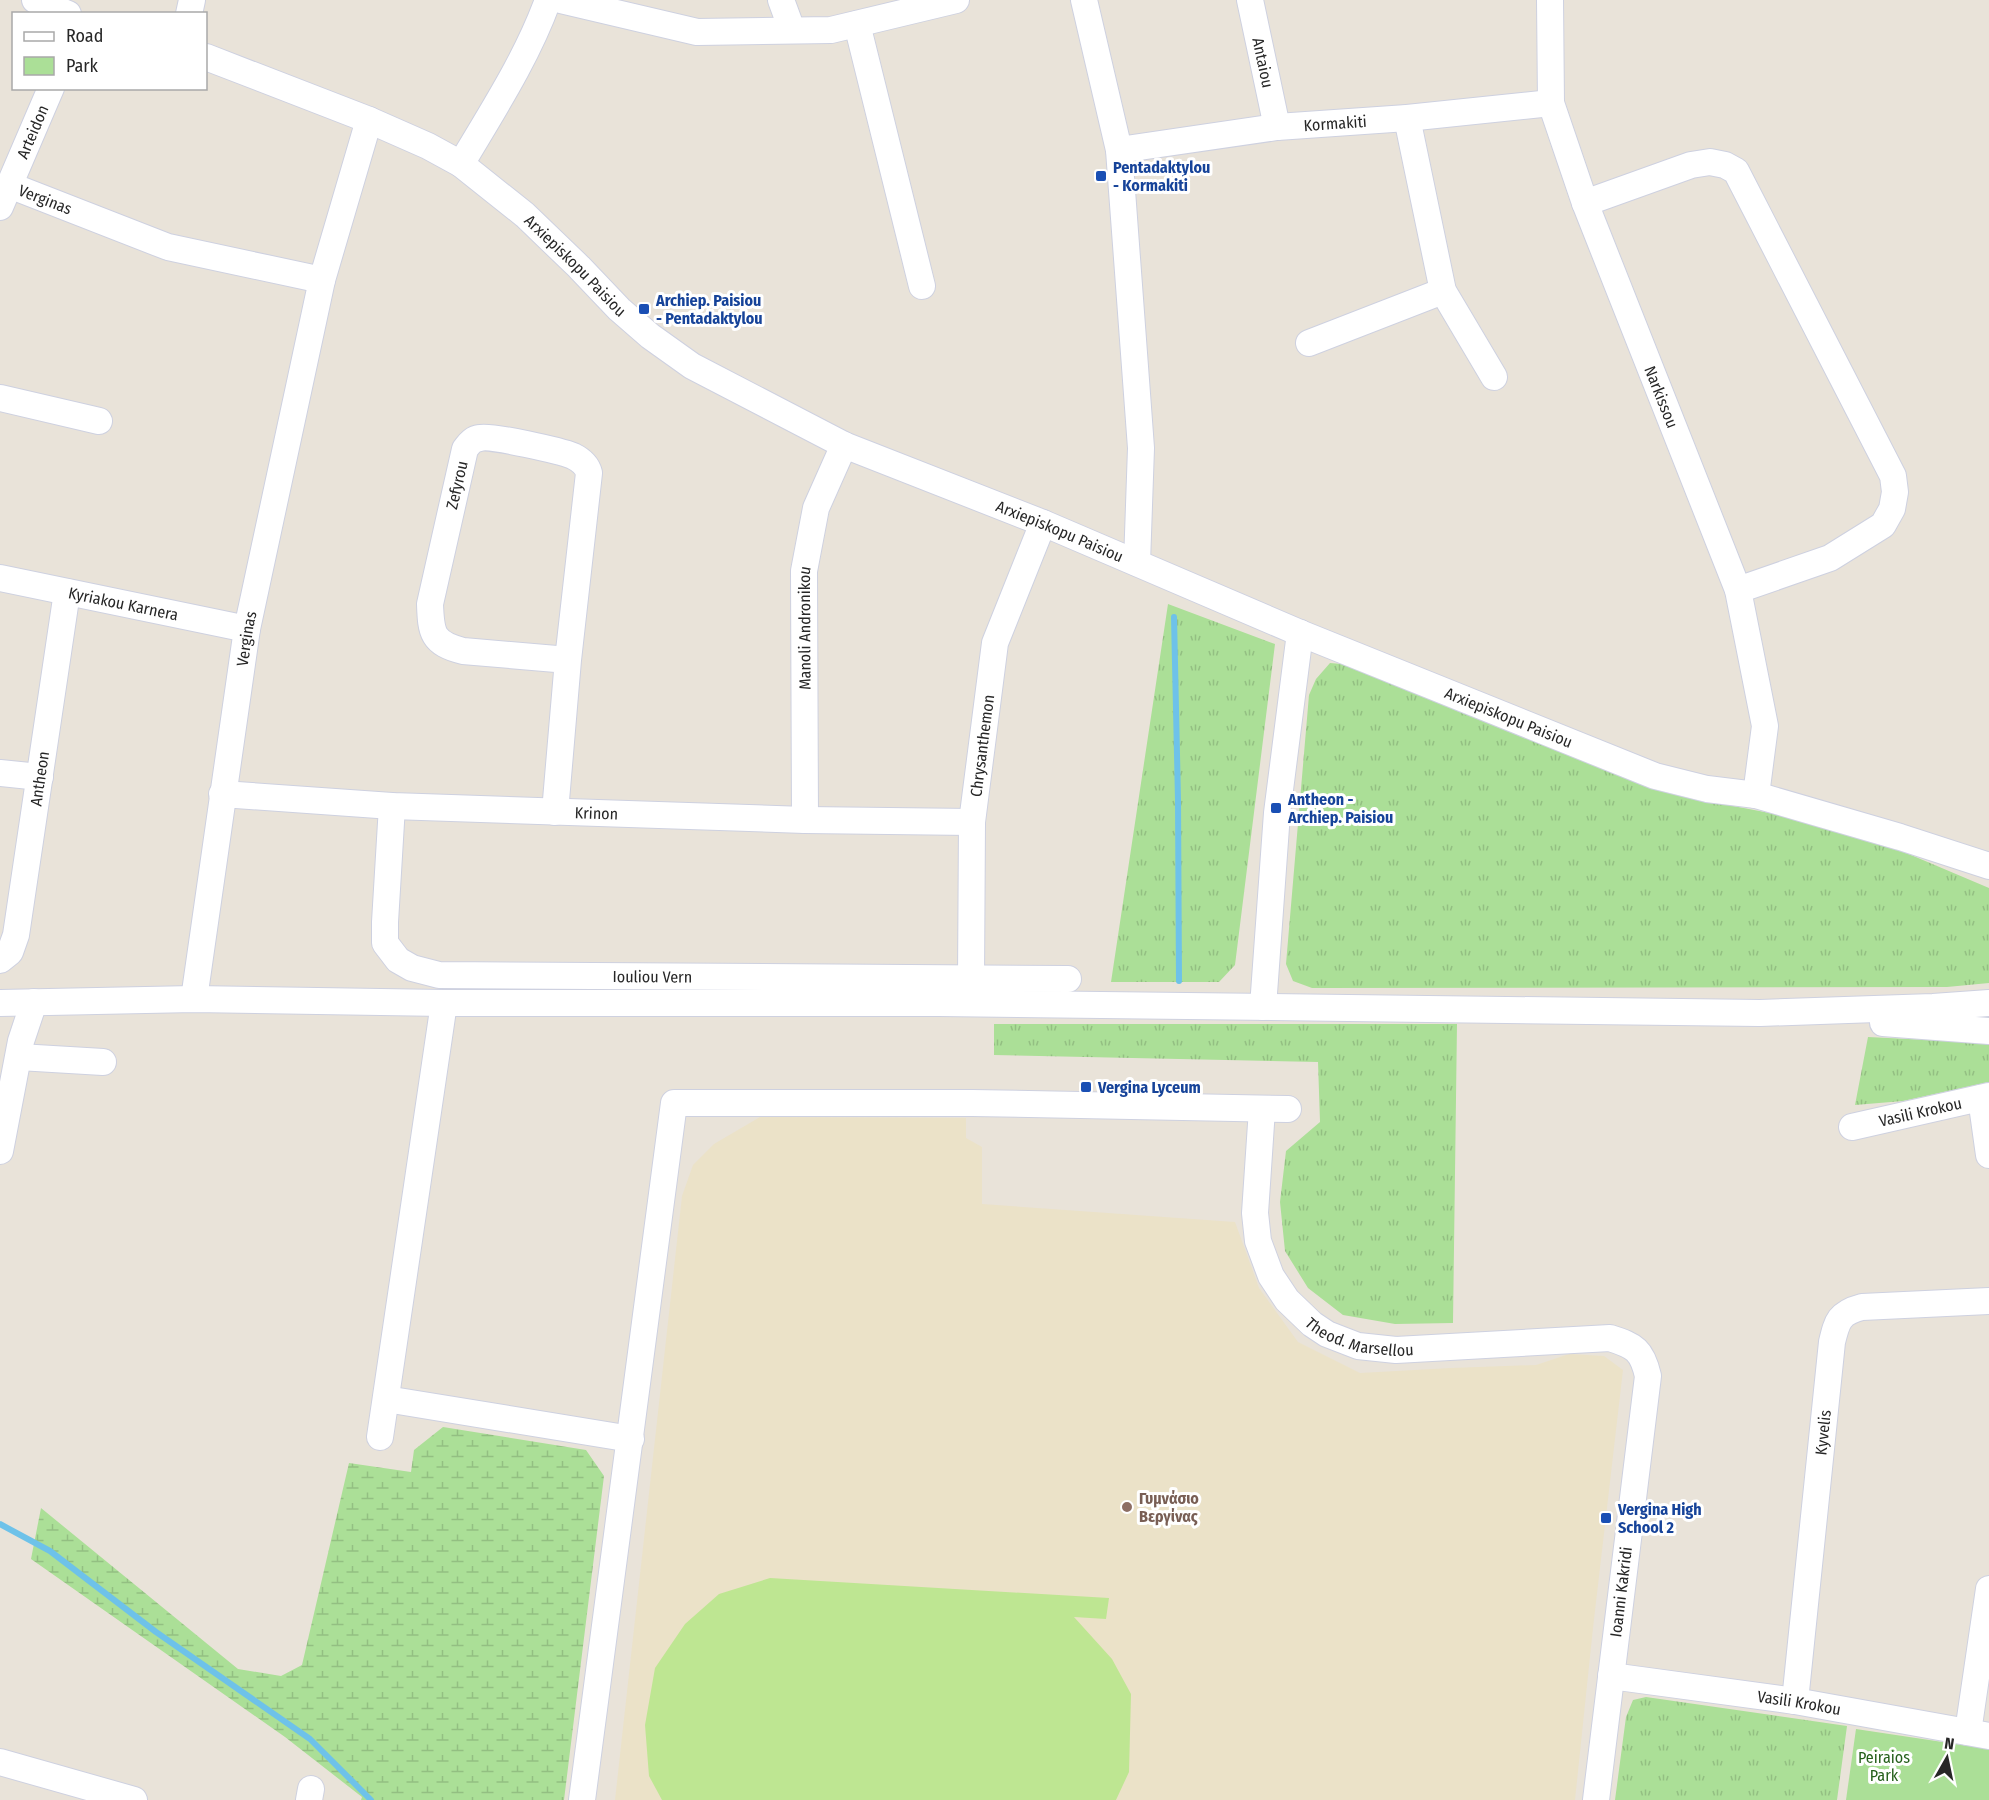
<svg xmlns="http://www.w3.org/2000/svg" width="1989" height="1800" font-family="'Fira Sans Condensed',sans-serif">
	<style>
		.education { fill: #ebe2c8 }
		.grass { fill: url(#grass-tufts) }
		.wetland { fill: url(#wetland-marsh) }
		.park { fill: #abdf97 }
		.pitch { fill: #bee692 }
		.lines { fill: none; stroke-linecap: round; stroke-linejoin: round }
		.stream { stroke: #6ec2e9; stroke-width: 6 }
		.minor-casing { stroke: #ced1e0; stroke-width: 28 }
		.minor { stroke: #fff; stroke-width: 26 }
		.transit-dot { fill: #1a4fb4; stroke: #fff; stroke-width: 2 }
		.education-dot { fill: #8d6e63; stroke: #fff; stroke-width: 2 }
		.labels { text-anchor: middle; dominant-baseline: central; stroke-width: 6; stroke-linejoin: round; paint-order: stroke }
		.street-label { font-size: 16px; fill: #272727; stroke: #fff }
		.transit-label { font-size: 16px; font-weight: bold; fill: #164399; stroke: #fff; text-anchor: start }
		.education-label { font-size: 16px; font-weight: bold; fill: #785e54; stroke: #fff; text-anchor: start }
		.park-label { font-size: 16px; fill: #26601c; stroke: #fff }
	</style>
	<defs>
		<pattern id="grass-tufts" width="24" height="20" patternUnits="userSpaceOnUse" patternTransform="scale(1.5)"><rect width="24" height="20" fill="#abdf97"/><path d="M3 7l-1-3M5 7V3M7 7l1-3M15 17l-1-3M17 17v-4M19 17l1-3" fill="none" stroke="#93bf82"/></pattern>
		<pattern id="wetland-marsh" width="20" height="14" patternUnits="userSpaceOnUse" patternTransform="scale(1.5)"><rect width="20" height="14" fill="#abdf97"/><path d="M1 5h8M5 5V1M11 12h8M15 12V8" fill="none" stroke="#93bf82"/></pattern>
	</defs>
	<rect width="100%" height="100%" fill="#e9e3d9"/>
	<path class="education" d="M 760,1117 L 966,1118 L 966,1138 L 982,1147 L 982,1204 L 1235,1222 L 1259,1288 L 1298,1342 L 1360,1373 L 1451,1368 L 1536,1365 L 1569,1354 L 1604,1356 L 1623,1370 L 1593,1628 L 1575,1800 L 615,1800 L 682,1196 L 693,1165 L 714,1144 Z"/>
	<path class="grass" d="M 1168,604 L 1275,644 L 1235,965 L 1219,982 L 1111,982 Z
		M 1330,663 L 1353,665 L 1697,799 L 1796,818 L 1904,852 L 1989,888 L 1989,983 L 1947,987 L 1312,988 L 1293,981 L 1286,964 L 1309,695 L 1316,679 Z
		M 994,1024 L 1457,1024 L 1453,1323 L 1395,1324 L 1343,1315 L 1308,1288 L 1285,1251 L 1280,1202 L 1286,1151 L 1320,1122 L 1318,1062 L 994,1055 Z
		M 1868,1037 L 1989,1043 L 1989,1082 L 1903,1101 L 1855,1105 Z
		M 1646,1697 L 1847,1726 L 1837,1800 L 1615,1800 L 1626,1717 L 1633,1700 Z"/>
	<path class="wetland" d="M 443,1427 L 586,1450 L 604,1476 L 564,1800 L 361,1800 L 362,1797 L 285,1737 L 31,1559 L 41,1508 L 238,1669 L 281,1676 L 302,1665 L 349,1463 L 411,1472 L 414,1450 Z"/>
	<path class="park" d="M 1856,1729 L 1989,1749 L 1989,1800 L 1846,1800 Z"/>
	<path class="pitch" d="M 770,1578 L 1109,1598 L 1106,1619 L 1074,1617 L 1112,1659 L 1131,1694 L 1129,1772 L 1116,1800 L 662,1800 L 649,1776 L 645,1725 L 655,1668 L 685,1624 L 719,1594 Z"/>
	<g class="lines">
		<path class="stream" d="M 1174,617 L 1178,800 L 1179,981
			M 0,1524 L 50,1551 L 156,1632 L 310,1739 L 371,1800"/>
		<g class="minor-casing">
			<g id="minor">
				<path d="M 35,0 L 68,14"/>
				<path d="M 561,0 L 697,32 L 831,30 L 956,0"/>
				<path d="M 781,0 L 792,30"/>
				<path d="M 1084,0 L 1119,150 L 1141,448 L 1137,563"/>
				<path id="s1" d="M 1250,0 L 1277,127"/>
				<path id="s2" d="M 1550,0 L 1551,103 L 1585,203 L 1738,590 L 1765,726 L 1756,795"/>
				<path d="M 189,14 L 192,0"/>
				<path d="M 857,24 L 922,286"/>
				<path id="s3" d="M 206,57 L 369,120 L 428,146 L 461,164 L 525,215 L 579,267 L 619,309 L 650,336 L 692,366 L 844,445 L 1043,523 L 1300,633 L 1655,776 L 1707,789 L 1756,795 L 1900,837 L 1989,866"/>
				<path d="M 1407,118 L 1443,291 L 1494,377"/>
				<path id="s4" d="M 1119,150 L 1277,127 L 1407,118 L 1551,103"/>
				<path d="M 461,164 C 493,110 527,58 548,0"/>
				<path id="s5" d="M 9,185 L 168,247 L 322,280"/>
				<path d="M 1585,203 L 1691,165 L 1710,162 L 1725,165 L 1736,171 L 1893,476 L 1895,492 L 1892,509 L 1883,525 L 1830,558 L 1738,590"/>
				<path id="s6" d="M 0,207 L 51,88"/>
				<path d="M 1309,343 L 1443,291"/>
				<path d="M 0,398 L 99,421"/>
				<path id="s7" d="M 0,578 L 247,629"/>
				<path d="M 0,773 L 40,777"/>
				<path id="s8" d="M 222,794 L 392,806 L 805,820 L 972,822"/>
				<path id="s9" d="M 392,806 L 385,922 L 385,943 L 398,960 L 412,968 L 439,975 L 1068,979"/>
				<path d="M 555,812 L 568,660 L 589,473 C 587,465 581,460 573,456 C 561,451 491,435 480,438 C 472,439 469,444 465,449 L 430,604 C 431,633 432,643 463,651 L 568,660"/>
				<path id="s10" d="M 805,820 L 804,571 L 816,508 L 844,445"/>
				<path id="s11" d="M 0,960 L 10,952 L 16,935 L 67,592"/>
				<path id="s12" d="M 971,979 L 972,822 L 995,643 L 1043,523"/>
				<path id="s13" d="M 194,999 L 247,629 L 322,280 L 369,120"/>
				<path d="M 0,1003 L 194,999 L 444,1003 L 939,1003 L 1760,1013 L 1933,1007 L 1989,1003"/>
				<path d="M 1263,1007 L 1277,813 L 1300,633"/>
				<path d="M 1883,1023 L 1989,1031"/>
				<path d="M 19,1057 L 103,1062"/>
				<path d="M 1981,1098 L 1989,1155"/>
				<path id="s14" d="M 1262,1109 L 1255,1213 L 1258,1241 L 1271,1276 L 1287,1300 L 1312,1324 L 1327,1334 L 1358,1346 L 1396,1350 L 1610,1338 C 1635,1346 1642,1350 1648,1376 L 1596,1800"/>
				<path id="s15" d="M 1852,1127 L 1989,1096"/>
				<path d="M 0,1151 L 21,1041 L 34,1002"/>
				<path d="M 386,1399 L 631,1439"/>
				<path d="M 380,1437 L 444,1003"/>
				<path id="s16" d="M 1611,1676 L 1795,1701 L 1989,1736"/>
				<path id="s17" d="M 1795,1701 L 1832,1342 C 1837,1321 1839,1313 1862,1307 L 1989,1301"/>
				<path d="M 1968,1732 L 1989,1589"/>
				<path d="M 0,1762 L 134,1800"/>
				<path d="M 309,1800 L 311,1789"/>
				<path d="M 582,1800 L 674,1103 L 972,1103 L 1288,1109"/>
			</g>
		</g>
		<use href="#minor" class="minor"/>
	</g>
	<g class="transit-dot">
		<rect x="1095" y="170" width="12" height="12" rx="3"/>
		<rect x="638" y="303" width="12" height="12" rx="3"/>
		<rect x="1270" y="802" width="12" height="12" rx="3"/>
		<rect x="1080" y="1081" width="12" height="12" rx="3"/>
		<rect x="1600" y="1512" width="12" height="12" rx="3"/>
	</g>
	<circle class="education-dot" cx="1127" cy="1507" r="6"/>
	<g class="labels">
		<g class="street-label">
			<text stroke="none"><textPath href="#s1" startOffset="64">Antaiou</textPath></text>
			<text stroke="none"><textPath href="#s4" startOffset="218">Kormakiti</textPath></text>
			<text stroke="none"><textPath href="#s6" startOffset="82">Arteidon</textPath></text>
			<text stroke="none"><textPath href="#s5" startOffset="39">Verginas</textPath></text>
			<text stroke="none"><textPath href="#s3" startOffset="430">Arxiepiskopu Paisiou</textPath></text>
			<text stroke="none"><textPath href="#s2" startOffset="417">Narkissou</textPath></text>
			<text transform="translate(457 485) rotate(-77)">Zefyrou</text>
			<text stroke="none"><textPath href="#s3" startOffset="988">Arxiepiskopu Paisiou</textPath></text>
			<text stroke="none"><textPath href="#s7" startOffset="126">Kyriakou Karnera</textPath></text>
			<text stroke="none"><textPath href="#s10" startOffset="192">Manoli Andronikou</textPath></text>
			<text stroke="none"><textPath href="#s13" startOffset="364">Verginas</textPath></text>
			<text stroke="none"><textPath href="#s3" startOffset="1474">Arxiepiskopu Paisiou</textPath></text>
			<text stroke="none"><textPath href="#s12" startOffset="234">Chrysanthemon</textPath></text>
			<text stroke="none"><textPath href="#s11" startOffset="189">Antheon</textPath></text>
			<text stroke="none"><textPath href="#s8" startOffset="375">Krinon</textPath></text>
			<text stroke="none"><textPath href="#s9" startOffset="416">Iouliou Vern</textPath></text>
			<text stroke="none"><textPath href="#s15" startOffset="70">Vasili Krokou</textPath></text>
			<text stroke="none"><textPath href="#s14" startOffset="284">Theod. Marsellou</textPath></text>
			<text stroke="none"><textPath href="#s17" startOffset="270">Kyvelis</textPath></text>
			<text transform="translate(1621 1592) rotate(-83)">Ioanni Kakridi</text>
			<text stroke="none"><textPath href="#s16" startOffset="190">Vasili Krokou</textPath></text>
		</g>
		<g class="transit-label">
			<text x="1113" y="167">Pentadaktylou<tspan x="1113" dy="18">- Kormakiti</tspan></text>
			<text x="656" y="300">Archiep. Paisiou<tspan x="656" dy="18">- Pentadaktylou</tspan></text>
			<text x="1288" y="799">Antheon -<tspan x="1288" dy="18">Archiep. Paisiou</tspan></text>
			<text x="1098" y="1087">Vergina Lyceum</text>
			<text x="1618" y="1509">Vergina High<tspan x="1618" dy="18">School 2</tspan></text>
		</g>
		<g class="education-label">
			<text x="1139" y="1498">Γυμνάσιο<tspan x="1139" dy="18">Βεργίνας</tspan></text>
		</g>
		<g class="park-label">
			<text x="1884" y="1757">Peiraios<tspan x="1884" dy="18">Park</tspan></text>
		</g>
	</g>
	<rect x="12" y="12" width="195" height="78" fill="#ffffff" stroke="#a9a9a9" stroke-width="1.5"/>
	<rect x="24" y="32" width="30" height="9" fill="#ffffff" stroke="#a9a9a9" stroke-width="1.5"/>
	<text x="66" y="42" font-size="18" fill="#272727">Road</text>
	<rect x="24" y="57" width="30" height="18" fill="#abdf97" stroke="#a9a9a9" stroke-width="1.5"/>
	<text x="66" y="72" font-size="18" fill="#272727">Park</text>
	<g transform="translate(1947 1758) rotate(9)" stroke="#ffffff" stroke-width="4.5" paint-order="stroke">
	<path d="M0-4.5L10 22L0 15L-10 22Z" fill="#272727"/>
	<text y="-9" font-size="16" font-weight="bold" text-anchor="middle" fill="#272727">N</text>
	</g>
</svg>
